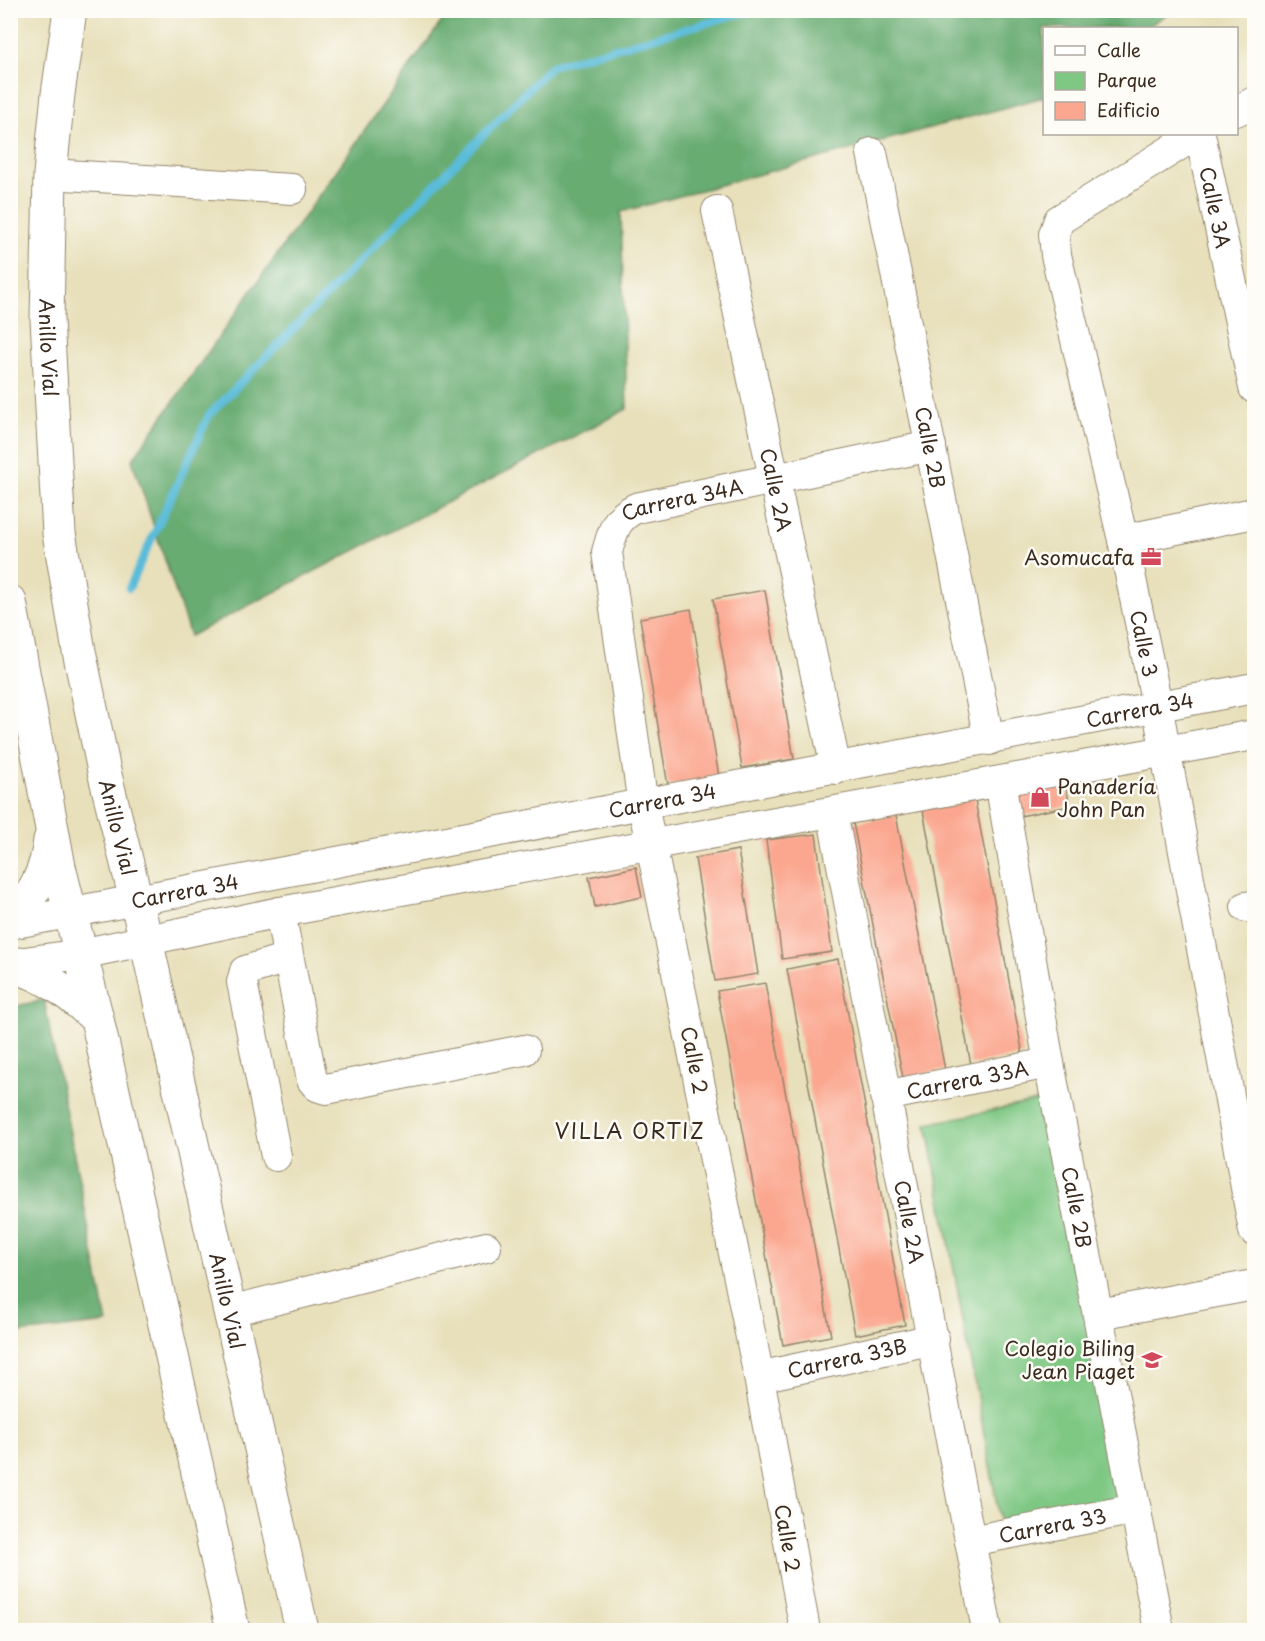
<svg xmlns="http://www.w3.org/2000/svg" width="1265" height="1641" font-family="'Playpen Sans',sans-serif">
	<style>
		.green { fill: #7fc884; stroke: #5d7951; stroke-width: 1.5 }
		.forest { fill: #67ac72; stroke: #516b48; stroke-width: 1.5 }
		.lines { fill: none; stroke-linecap: round; stroke-linejoin: round }
		.stream { stroke: #5abcd9; stroke-width: 8 }
		.building { fill: #fba790 }
		.minor-casing { stroke: #92856c; stroke-width: 32 }
		.highway-casing { stroke: #92856c; stroke-width: 35 }
		.minor { stroke: #fff; stroke-width: 30 }
		.highway { stroke: #fff; stroke-width: 33 }
		.labels { text-anchor: middle; dominant-baseline: central; stroke-width: 5; stroke-linejoin: round; paint-order: stroke }
		.street-label { font-size: 20px; fill: #3b2a1e; stroke: #fdfcf7 }
		.poi-label { font-size: 20px; fill: #3b2a1e; stroke: #fdfcf7; text-anchor: end }
		.neighbourhood-label { font-size: 21px; letter-spacing: 1.5px; fill: #3b2a1e; stroke: #fdfcf7 }
	</style>
	<rect width="100%" height="100%" fill="#fdfcf7"/>
	<filter id="ink" filterUnits="userSpaceOnUse"><feTurbulence type="fractalNoise" baseFrequency=".0167" numOctaves="2"/><feDisplacementMap in="SourceGraphic" scale="12" xChannelSelector="R" yChannelSelector="G"/><feConvolveMatrix kernelMatrix="1 2 1 2 8 2 1 2 1" color-interpolation-filters="sRGB"/></filter>
	<filter id="wash" filterUnits="userSpaceOnUse"><feTurbulence type="fractalNoise" baseFrequency=".008" numOctaves="4" result="noise"/><feDisplacementMap in="SourceGraphic" scale="24" xChannelSelector="R" yChannelSelector="G"/><feGaussianBlur stdDeviation="1.35" result="paint"/><feColorMatrix in="noise" values="0 0 0 0 0 0 0 0 0 0 0 0 0 0 0 0 0 1.4 0 .05"/><feComposite in="paint" operator="in"/></filter>
	<g filter="url(#wash)">
		<rect width="100%" height="100%" fill="#e8e0bb"/>
		<path class="green" d="M 1047,1099 L 1126,1502 L 1001,1526 L 927,1124 Z"/>
		<path class="forest" d="M 449,11 L 1172,11 L 1146,28 L 1044,28 L 1044,97 L 621,212 L 627,409 L 190,636 L 132,460 Z
			M 44,1000 L 107,1323 L 11,1334 L 11,1007 Z"/>
		<g class="lines">
			<path class="stream" d="M 129,588 L 209,415 L 551,66 L 753,10"/>
		</g>
		<g id="blocks">
			<path class="building" d="M 765,590 L 794,759 L 742,768 L 713,599 Z
				M 691,609 L 719,777 L 668,786 L 640,618 Z
				M 1064,777 L 1070,806 L 1015,817 L 1010,787 Z
				M 974,795 L 1023,1055 L 971,1065 L 922,805 Z
				M 896,815 L 945,1070 L 903,1078 L 853,823 Z
				M 816,834 L 832,952 L 782,959 L 766,840 Z
				M 738,850 L 758,974 L 715,981 L 695,858 Z
				M 636,867 L 642,897 L 595,907 L 589,877 Z
				M 838,959 L 905,1325 L 855,1335 L 787,969 Z
				M 765,983 L 831,1336 L 783,1345 L 717,991 Z"/>
		</g>
	</g>
	<g filter="url(#ink)">
		<use href="#blocks" fill-opacity="0" stroke="#92856c" stroke-width="1.5"/>
		<g class="lines">
			<g class="minor-casing">
				<g id="minor">
					<path d="M 1236,111 L 1254,102"/>
					<path id="s1" d="M 1197,134 L 1059,220 L 1054,234 L 1056,255 L 1123,540 L 1157,705 L 1254,1231"/>
					<path id="s2" d="M 1200,134 L 1254,388"/>
					<path id="s3" d="M 872,153 L 989,740"/>
					<path d="M 50,174 L 292,189"/>
					<path id="s4" d="M 717,211 L 836,769"/>
					<path d="M 1123,540 L 1254,513"/>
					<path id="s5" d="M 1000,782 L 1049,1063 L 1159,1630"/>
					<path id="s6" d="M 832,812 L 987,1630"/>
					<path d="M 1246,907 L 1254,906"/>
					<path d="M 280,912 L 312,1080 L 317,1086 L 326,1089 L 524,1050"/>
					<path id="s7" d="M 10,924 L 1254,688"/>
					<path d="M 10,964 L 81,954 L 280,912 L 1254,735"/>
					<path id="s8" d="M 885,1096 L 1049,1063"/>
					<path d="M 276,1156 L 242,982 L 245,971 L 287,958"/>
					<path d="M 230,1311 L 486,1247"/>
					<path d="M 1099,1314 L 1254,1285"/>
					<path id="s9" d="M 759,1377 L 934,1339"/>
					<path id="s10" d="M 970,1541 L 1136,1509"/>
					<path id="s11" d="M 805,1630 L 759,1377 L 643,805 L 607,552 C 613,531 615,518 636,508 L 931,446"/>
				</g>
			</g>
			<g class="highway-casing">
				<g id="highway">
					<path id="s12" d="M 70,10 L 58,94 L 50,174 L 47,319 L 59,533 L 79,651 L 104,771 L 146,940 L 302,1630"/>
					<path d="M 10,602 L 59,867 L 97,1019 L 233,1630"/>
					<path d="M 10,919 C 34,897 47,871 50,840"/>
					<path d="M 10,965 C 47,975 70,994 97,1019"/>
				</g>
			</g>
			<use href="#minor" class="minor"/>
			<use href="#highway" class="highway"/>
		</g>
	</g>
	<defs>
		<g id="office-bare" transform="scale(1.62)"><path d="M-6-3h4V-5.5h4V-3h4V5H-6ZM-1-4.5V-3h2v-1.5ZM-6 0V1H6V0Z" fill="#d1495b" stroke="#fdfcf7" stroke-width="2.5" paint-order="stroke"/></g>
		<g id="shop-bare" transform="scale(1.62)"><path d="M-5-2.5h2.3a2.7 3.5 0 0 1 5.4 0H5L5.5 6h-11ZM-1.5-2.5h3a1.5 2.3 0 0 0-3 0Z" fill="#d1495b" stroke="#fdfcf7" stroke-width="2.5" paint-order="stroke"/></g>
		<g id="school-bare" transform="scale(1.62)"><path d="M0-5L7-2L0 1L-7-2ZM-4 1L0 2.5L4 1V4Q0 6-4 4Z" fill="#d1495b" stroke="#fdfcf7" stroke-width="2.5" paint-order="stroke"/></g>
	</defs>
	<g fill-rule="evenodd">
		<use href="#office-bare" x="1151" y="557"/>
		<use href="#shop-bare" x="1040" y="797"/>
		<use href="#school-bare" x="1152" y="1360"/>
	</g>
	<g class="labels">
		<g class="street-label">
			<text stroke="none"><textPath href="#s2" startOffset="75">Calle 3A</textPath></text>
			<text stroke="none"><textPath href="#s12" startOffset="339">Anillo Vial</textPath></text>
			<text stroke="none"><textPath href="#s3" startOffset="300">Calle 2B</textPath></text>
			<text stroke="none"><textPath href="#s4" startOffset="285">Calle 2A</textPath></text>
			<text stroke="none"><textPath href="#s11" startOffset="1198">Carrera 34A</textPath></text>
			<text stroke="none"><textPath href="#s1" startOffset="597">Calle 3</textPath></text>
			<text stroke="none"><textPath href="#s7" startOffset="1150">Carrera 34</textPath></text>
			<text stroke="none"><textPath href="#s7" startOffset="664">Carrera 34</textPath></text>
			<text stroke="none"><textPath href="#s12" startOffset="825">Anillo Vial</textPath></text>
			<text stroke="none"><textPath href="#s7" startOffset="178">Carrera 34</textPath></text>
			<text transform="translate(695 1060) rotate(79)">Calle 2</text>
			<text stroke="none"><textPath href="#s8" startOffset="84">Carrera 33A</textPath></text>
			<text stroke="none"><textPath href="#s5" startOffset="432">Calle 2B</textPath></text>
			<text stroke="none"><textPath href="#s6" startOffset="417">Calle 2A</textPath></text>
			<text stroke="none"><textPath href="#s12" startOffset="1311">Anillo Vial</textPath></text>
			<text stroke="none"><textPath href="#s9" startOffset="90">Carrera 33B</textPath></text>
			<text stroke="none"><textPath href="#s10" startOffset="84">Carrera 33</textPath></text>
			<text transform="translate(788 1538) rotate(80)">Calle 2</text>
		</g>
		<g class="poi-label">
			<text x="1134" y="557">Asomucafa</text>
			<text x="1057" y="786" text-anchor="start">Panadería<tspan x="1057" dy="23">John Pan</tspan></text>
			<text x="1135" y="1348">Colegio Biling<tspan x="1135" dy="23">Jean Piaget</tspan></text>
		</g>
		<g class="neighbourhood-label">
			<text x="630" y="1130">VILLA ORTIZ</text>
		</g>
	</g>
	<rect width="1265" height="1641" fill="none" stroke="#fdfcf7" stroke-width="36"/>
	<rect x="1043" y="27" width="195" height="108" fill="#fdfcf7" stroke="#afa8a0" stroke-width="1.5"/>
	<rect x="1055" y="46" width="30" height="9" fill="#ffffff" stroke="#afa8a0" stroke-width="1.5"/>
	<text x="1097" y="57" font-size="18" fill="#3b2a1e">Calle</text>
	<rect x="1055" y="72" width="30" height="18" fill="#7fc884" stroke="#afa8a0" stroke-width="1.5"/>
	<text x="1097" y="87" font-size="18" fill="#3b2a1e">Parque</text>
	<rect x="1055" y="102" width="30" height="18" fill="#fba790" stroke="#afa8a0" stroke-width="1.5"/>
	<text x="1097" y="117" font-size="18" fill="#3b2a1e">Edificio</text>
</svg>
